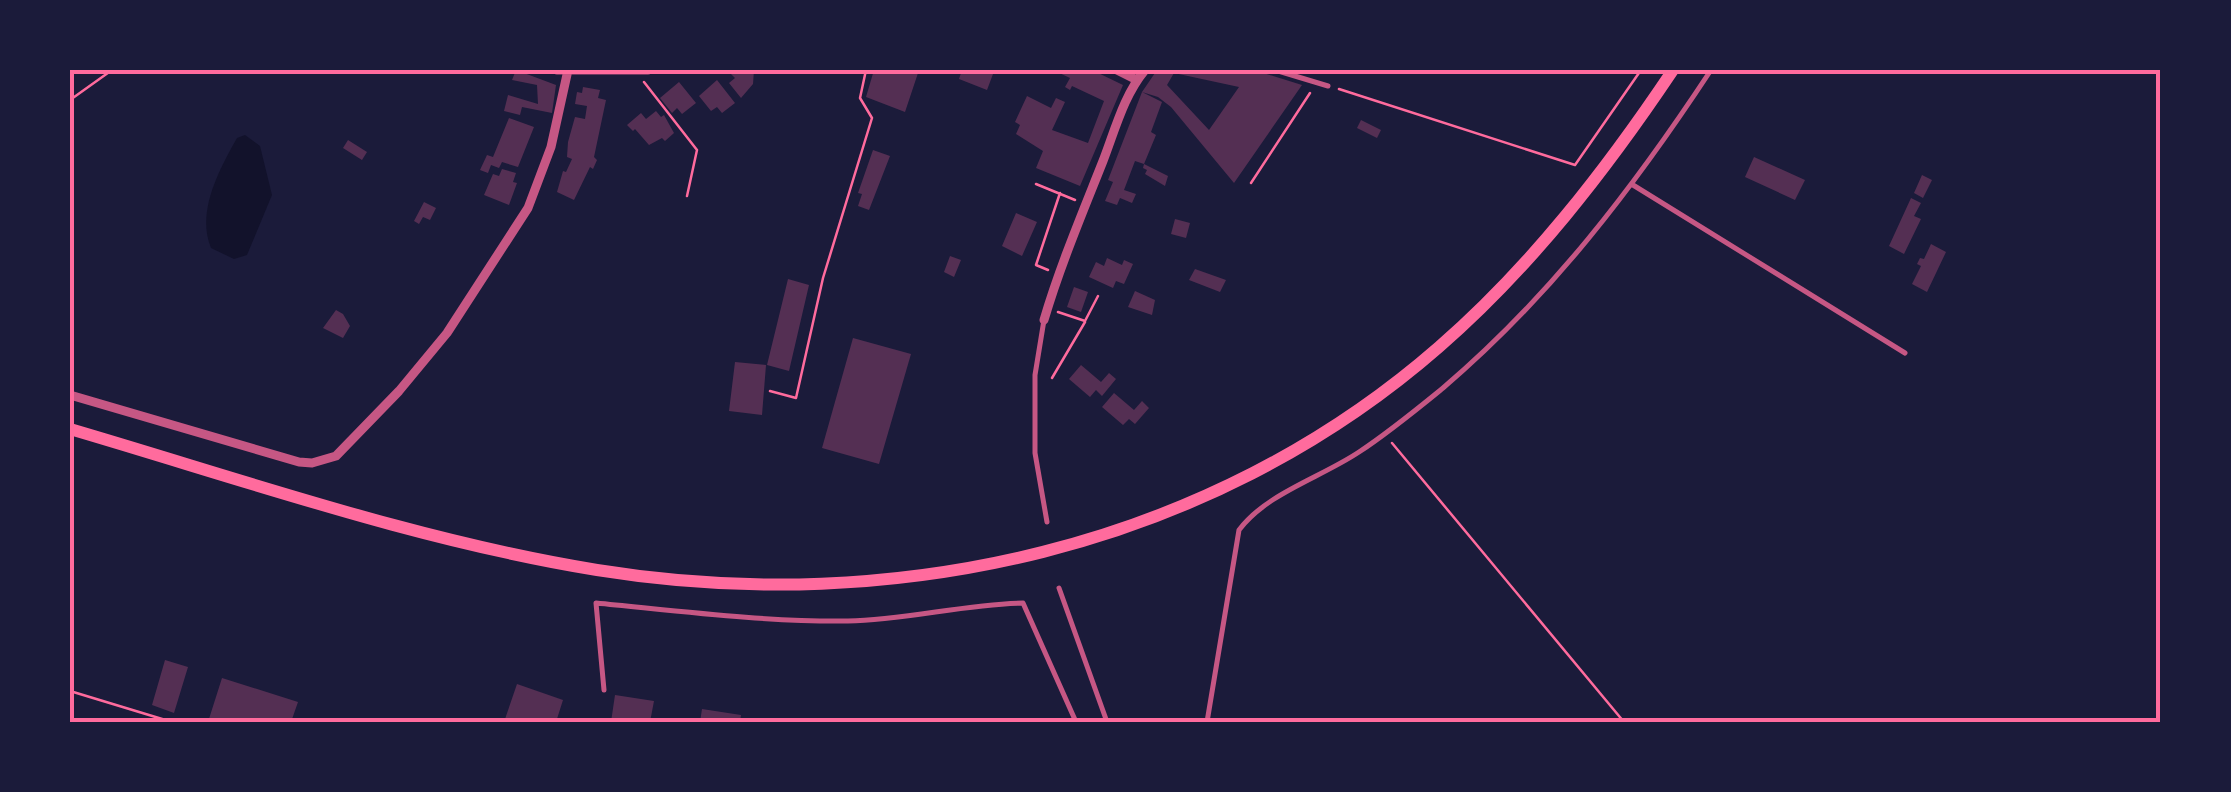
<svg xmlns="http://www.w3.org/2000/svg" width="2231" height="792" font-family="'IBM Plex Sans',sans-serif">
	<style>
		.water { fill: #12122b }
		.building { fill: #542f53; fill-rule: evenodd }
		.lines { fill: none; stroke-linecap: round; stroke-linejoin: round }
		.path { stroke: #ff6b9d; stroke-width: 2.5 }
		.service { stroke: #c65784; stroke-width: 5 }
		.minor { stroke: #c65784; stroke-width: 9 }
		.secondary { stroke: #ff6b9d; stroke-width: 12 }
		.neatline { fill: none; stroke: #ff6b9d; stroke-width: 4 }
	</style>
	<rect width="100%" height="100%" fill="#1b1b3a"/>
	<path class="water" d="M 245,135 L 260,146 L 272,195 L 247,255 L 234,259 L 211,248 C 196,212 219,170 237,138 Z"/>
	<path class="building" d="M 516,70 L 556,85 L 552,113 L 522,107 L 520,115 L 504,111 L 508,95 L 538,104 L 537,85 L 512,80 Z
		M 734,70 L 754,70 L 753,84 L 741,98 L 729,83 L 735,78 L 730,73 Z
		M 874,70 L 919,70 L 905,112 L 866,97 Z
		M 962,70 L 982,70 L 993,74 L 987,90 L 959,79 Z
		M 1053,70 L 1092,70 L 1123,85 L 1080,186 L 1036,168 L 1043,151 L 1016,134 L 1020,125 L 1015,122 L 1027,96 L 1051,108 L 1056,98 L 1065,102 L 1052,130 L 1088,143 L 1104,101 L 1072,86 L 1070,90 L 1065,87 L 1070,78 Z
		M 1157,70 L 1254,70 L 1302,85 L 1234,183 L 1171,107 L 1158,97 L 1142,92 L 1162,102 L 1151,132 L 1156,135 L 1144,164 L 1168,176 L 1165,186 L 1145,174 L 1147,170 L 1143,168 L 1144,164 L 1135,161 L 1124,190 L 1136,194 L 1132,203 L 1120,198 L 1117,205 L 1105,201 L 1113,182 L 1108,180 L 1142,92 ZM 1174,73 L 1239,87 L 1209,130 L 1167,85 Z
		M 717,80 L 735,103 L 722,113 L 717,107 L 711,111 L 699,96 Z
		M 679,82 L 696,103 L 682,114 L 677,108 L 672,113 L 660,98 Z
		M 583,87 L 600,90 L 598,98 L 606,100 L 594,157 L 597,160 L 593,169 L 590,167 L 574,200 L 557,192 L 563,171 L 566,172 L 572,159 L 567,157 L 568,142 L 575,117 L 585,119 L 587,106 L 575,104 L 577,92 L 582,93 Z
		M 656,111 L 661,117 L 664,115 L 674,133 L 665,141 L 662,138 L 649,145 L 635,129 L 633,131 L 627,125 L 641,113 L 646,119 Z
		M 509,118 L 534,127 L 518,167 L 502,162 L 499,168 L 491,165 L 488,173 L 480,170 L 487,155 L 493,157 Z
		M 1361,120 L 1381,130 L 1377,138 L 1357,128 Z
		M 348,140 L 367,152 L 362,160 L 343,148 Z
		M 873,150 L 890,156 L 869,210 L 858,206 L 862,194 L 858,193 Z
		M 1754,157 L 1805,180 L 1795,200 L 1745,177 Z
		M 502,169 L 516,173 L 513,182 L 517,183 L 509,205 L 484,195 L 493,174 L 499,176 Z
		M 1922,175 L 1932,180 L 1923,198 L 1914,193 Z
		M 1911,198 L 1921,203 L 1914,216 L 1921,219 L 1904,254 L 1889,246 Z
		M 424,202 L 436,208 L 430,220 L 423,217 L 419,224 L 414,221 Z
		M 1016,213 L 1037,222 L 1022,256 L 1002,246 Z
		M 1175,219 L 1190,223 L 1186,238 L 1171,234 Z
		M 1931,244 L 1946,252 L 1927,292 L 1912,284 L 1921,266 L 1917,264 L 1920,258 L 1924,259 Z
		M 950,256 L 961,260 L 954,277 L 944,272 Z
		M 1107,258 L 1122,265 L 1124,260 L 1133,264 L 1124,284 L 1116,281 L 1113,288 L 1089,277 L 1096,262 L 1104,266 Z
		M 1195,269 L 1226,280 L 1220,292 L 1189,280 Z
		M 788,279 L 809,285 L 789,371 L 767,365 Z
		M 1074,287 L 1088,292 L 1081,312 L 1067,307 Z
		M 1135,291 L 1155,300 L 1152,315 L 1128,307 Z
		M 336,310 L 343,314 L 350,326 L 343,338 L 323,328 Z
		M 853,338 L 911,354 L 879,464 L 822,448 Z
		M 735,362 L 766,365 L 762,415 L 729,411 Z
		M 1081,365 L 1101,382 L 1109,373 L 1116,379 L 1102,396 L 1096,390 L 1090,397 L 1069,379 Z
		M 1114,393 L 1134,410 L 1142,401 L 1149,408 L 1135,424 L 1129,419 L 1123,425 L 1102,407 Z
		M 165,660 L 188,667 L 174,713 L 152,705 Z
		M 222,678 L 298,702 L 291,722 L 208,722 Z
		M 517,684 L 563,700 L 556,722 L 504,722 Z
		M 615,695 L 654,701 L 650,722 L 611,722 Z
		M 702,709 L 741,715 L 740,722 L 700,722 Z"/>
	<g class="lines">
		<path class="path" d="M 644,82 L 697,150 L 687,196
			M 1339,89 L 1575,165 L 1641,70
			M 70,100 L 112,70
			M 1251,183 L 1310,93
			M 1036,184 L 1075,200
			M 1048,270 L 1036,265 L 1060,193
			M 1058,312 L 1085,321 L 1098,296
			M 1052,378 L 1085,322
			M 770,391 L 796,398 L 823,278 L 872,118 L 860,98 L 866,70
			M 1392,443 L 1624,722
			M 70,691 L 172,722"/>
		<path class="service" d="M 1275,70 L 1328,86
			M 1633,185 L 1905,353
			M 1044,320 L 1035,375 L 1035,453 L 1047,522
			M 1059,588 L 1107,722
			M 604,690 L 596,603 C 679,611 764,622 848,621 C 907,620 964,604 1023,603 L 1076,722
			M 1207,722 L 1239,530 C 1267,493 1320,478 1359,452 C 1388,433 1416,410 1443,388 C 1550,297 1634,187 1711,70"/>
		<path class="minor" d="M 557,70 L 648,70
			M 1117,70 L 1137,80
			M 1044,320 C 1060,266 1082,214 1103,161 C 1115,130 1124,95 1145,70
			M 70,395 L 299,462 L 312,463 L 336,456 L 399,391 L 447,333 L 528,208 L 551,147 L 568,70"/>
		<path class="secondary" d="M 70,429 C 244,480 418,541 597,570 C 894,618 1209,548 1439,347 C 1530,268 1606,170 1673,70"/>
	</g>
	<rect width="2231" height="792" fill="none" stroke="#1b1b3a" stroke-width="145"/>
	<rect x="72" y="72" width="2086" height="648" class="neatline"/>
</svg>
